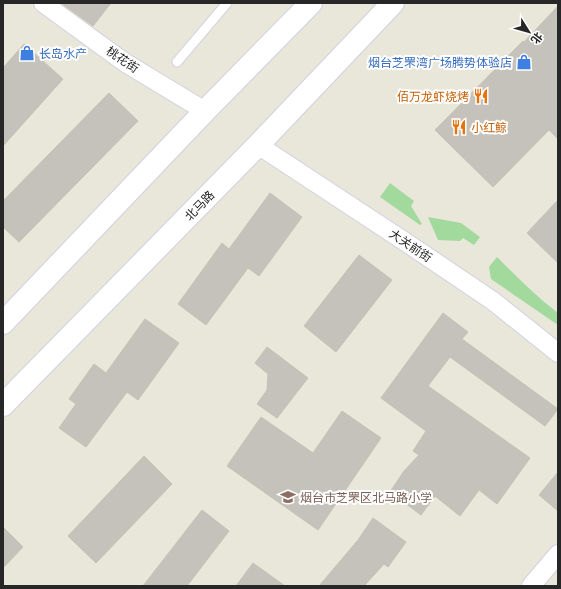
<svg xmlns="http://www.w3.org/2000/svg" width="561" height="589" font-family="Commissioner,'Noto Sans SC',sans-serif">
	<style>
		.green { fill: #a1da9c }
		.building { fill: #c4c2ba; stroke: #c3c2b4 }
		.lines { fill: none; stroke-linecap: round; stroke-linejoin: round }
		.service-casing { stroke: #d1d0df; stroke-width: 11 }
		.minor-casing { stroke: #d1d0df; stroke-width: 20 }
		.secondary-casing { stroke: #d1d0df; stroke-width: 24 }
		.service { stroke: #fff; stroke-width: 9 }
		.minor { stroke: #fff; stroke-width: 18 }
		.secondary { stroke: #fff; stroke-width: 22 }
		.labels { text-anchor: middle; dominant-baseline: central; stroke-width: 4; stroke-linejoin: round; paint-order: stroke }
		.shop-label { font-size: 12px; fill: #366cbe; stroke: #fff; text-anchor: start }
		.street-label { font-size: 12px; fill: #272727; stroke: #fff }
		.food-label { font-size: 12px; fill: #c56008; stroke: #fff; text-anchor: end }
		.education-label { font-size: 12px; fill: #785e54; stroke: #fff; text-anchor: start }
	</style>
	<rect width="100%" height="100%" fill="#e9e6da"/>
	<path class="green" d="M 390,183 L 414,201 L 411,206 L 422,224 L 420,225 L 380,197 Z
		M 428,217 L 461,223 L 480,237 L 474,245 L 463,238 L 460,241 L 438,240 Z
		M 497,257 C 516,276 536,296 558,313 L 558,325 L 491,279 L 489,267 Z"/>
	<path class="building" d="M 61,3 L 111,3 L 93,26 Z
		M 558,6 L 558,139 L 549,130 L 493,187 L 435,130 L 523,41 L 524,42 Z
		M 24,44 L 63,79 L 3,146 L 3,68 Z
		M 109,93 L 138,121 L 19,242 L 3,227 L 3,201 Z
		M 270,193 L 302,217 L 259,276 L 248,268 L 206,325 L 178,304 L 222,243 L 229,249 Z
		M 558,200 L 558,263 L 527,233 Z
		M 359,255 L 392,280 L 336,352 L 304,326 Z
		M 443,313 L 468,332 L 462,339 L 558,409 L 545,426 L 450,357 L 428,386 L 530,458 L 497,504 L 479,490 L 460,516 L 435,496 L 421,515 L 390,492 L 404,471 L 419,455 L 413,451 L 426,431 L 381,398 Z
		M 145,319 L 179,343 L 138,400 L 127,392 L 86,447 L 59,428 L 76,404 L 69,399 L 94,364 L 106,373 Z
		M 267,347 L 308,378 L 277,418 L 257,404 L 267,390 L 268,374 L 255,363 Z
		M 342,411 L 381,438 L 318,530 L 227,466 L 261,417 L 313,453 Z
		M 144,456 L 172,484 L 96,563 L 68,536 Z
		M 558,472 L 558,511 L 539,495 Z
		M 202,510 L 229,531 L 187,586 L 143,586 Z
		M 373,518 L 406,542 L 388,567 L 384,564 L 364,586 L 319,586 L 358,540 Z
		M 3,527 L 23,547 L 3,568 Z
		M 253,563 L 285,586 L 236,586 Z"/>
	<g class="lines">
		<g class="service-casing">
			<path id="service" d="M 177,62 L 227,3"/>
		</g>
		<g class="minor-casing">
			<path id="minor" d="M 43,3 L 124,62 L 205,111
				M 258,145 L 407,243 L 493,301 L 558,353
				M 531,586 L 558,554"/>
		</g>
		<g class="secondary-casing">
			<path id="secondary" d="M 3,323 L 205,111 L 311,3
				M 3,405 L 258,145 L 393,3"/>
		</g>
		<use href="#service" class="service"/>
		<use href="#minor" class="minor"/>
		<use href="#secondary" class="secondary"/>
	</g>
	<defs>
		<g id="shop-bare" transform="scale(1.2)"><path d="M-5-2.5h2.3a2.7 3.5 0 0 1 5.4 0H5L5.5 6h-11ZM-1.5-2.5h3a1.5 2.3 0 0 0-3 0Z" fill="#3f7fe0" stroke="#fff" stroke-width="2.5" paint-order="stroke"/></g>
		<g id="restaurant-bare" transform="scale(1.2)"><path d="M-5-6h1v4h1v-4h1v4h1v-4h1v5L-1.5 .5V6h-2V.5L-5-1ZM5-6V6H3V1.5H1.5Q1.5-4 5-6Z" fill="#e8710a" stroke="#fff" stroke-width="2.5" paint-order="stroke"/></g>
		<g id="school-bare" transform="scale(1.2)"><path d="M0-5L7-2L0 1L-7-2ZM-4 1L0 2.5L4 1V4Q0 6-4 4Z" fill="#8d6e63" stroke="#fff" stroke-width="2.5" paint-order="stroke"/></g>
	</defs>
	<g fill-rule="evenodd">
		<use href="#shop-bare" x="27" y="53"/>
		<use href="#shop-bare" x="524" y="62"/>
		<use href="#restaurant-bare" x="481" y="96"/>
		<use href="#restaurant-bare" x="459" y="127"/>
		<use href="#school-bare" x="288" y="497"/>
	</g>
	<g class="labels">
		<g class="shop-label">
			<text x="39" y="53">长岛水产</text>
			<text x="512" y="62" text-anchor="end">烟台芝罘湾广场腾势体验店</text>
		</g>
		<g class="street-label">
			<text transform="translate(123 59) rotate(34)">桃花街</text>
			<text transform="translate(199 205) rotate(-46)">北马路</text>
			<text transform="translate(411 245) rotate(34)">大关前街</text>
		</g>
		<g class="food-label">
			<text x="469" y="96">佰万龙虾烧烤</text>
			<text x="471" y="127" text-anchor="start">小红鲸</text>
		</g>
		<g class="education-label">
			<text x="300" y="497">烟台市芝罘区北马路小学</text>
		</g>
	</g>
	<rect width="561" height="589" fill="none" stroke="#272727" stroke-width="8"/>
	<g transform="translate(529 32) rotate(127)" stroke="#ffffff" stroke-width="3" paint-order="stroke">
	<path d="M0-3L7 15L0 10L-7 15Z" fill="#272727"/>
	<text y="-6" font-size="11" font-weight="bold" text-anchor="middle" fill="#272727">北</text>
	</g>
</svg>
